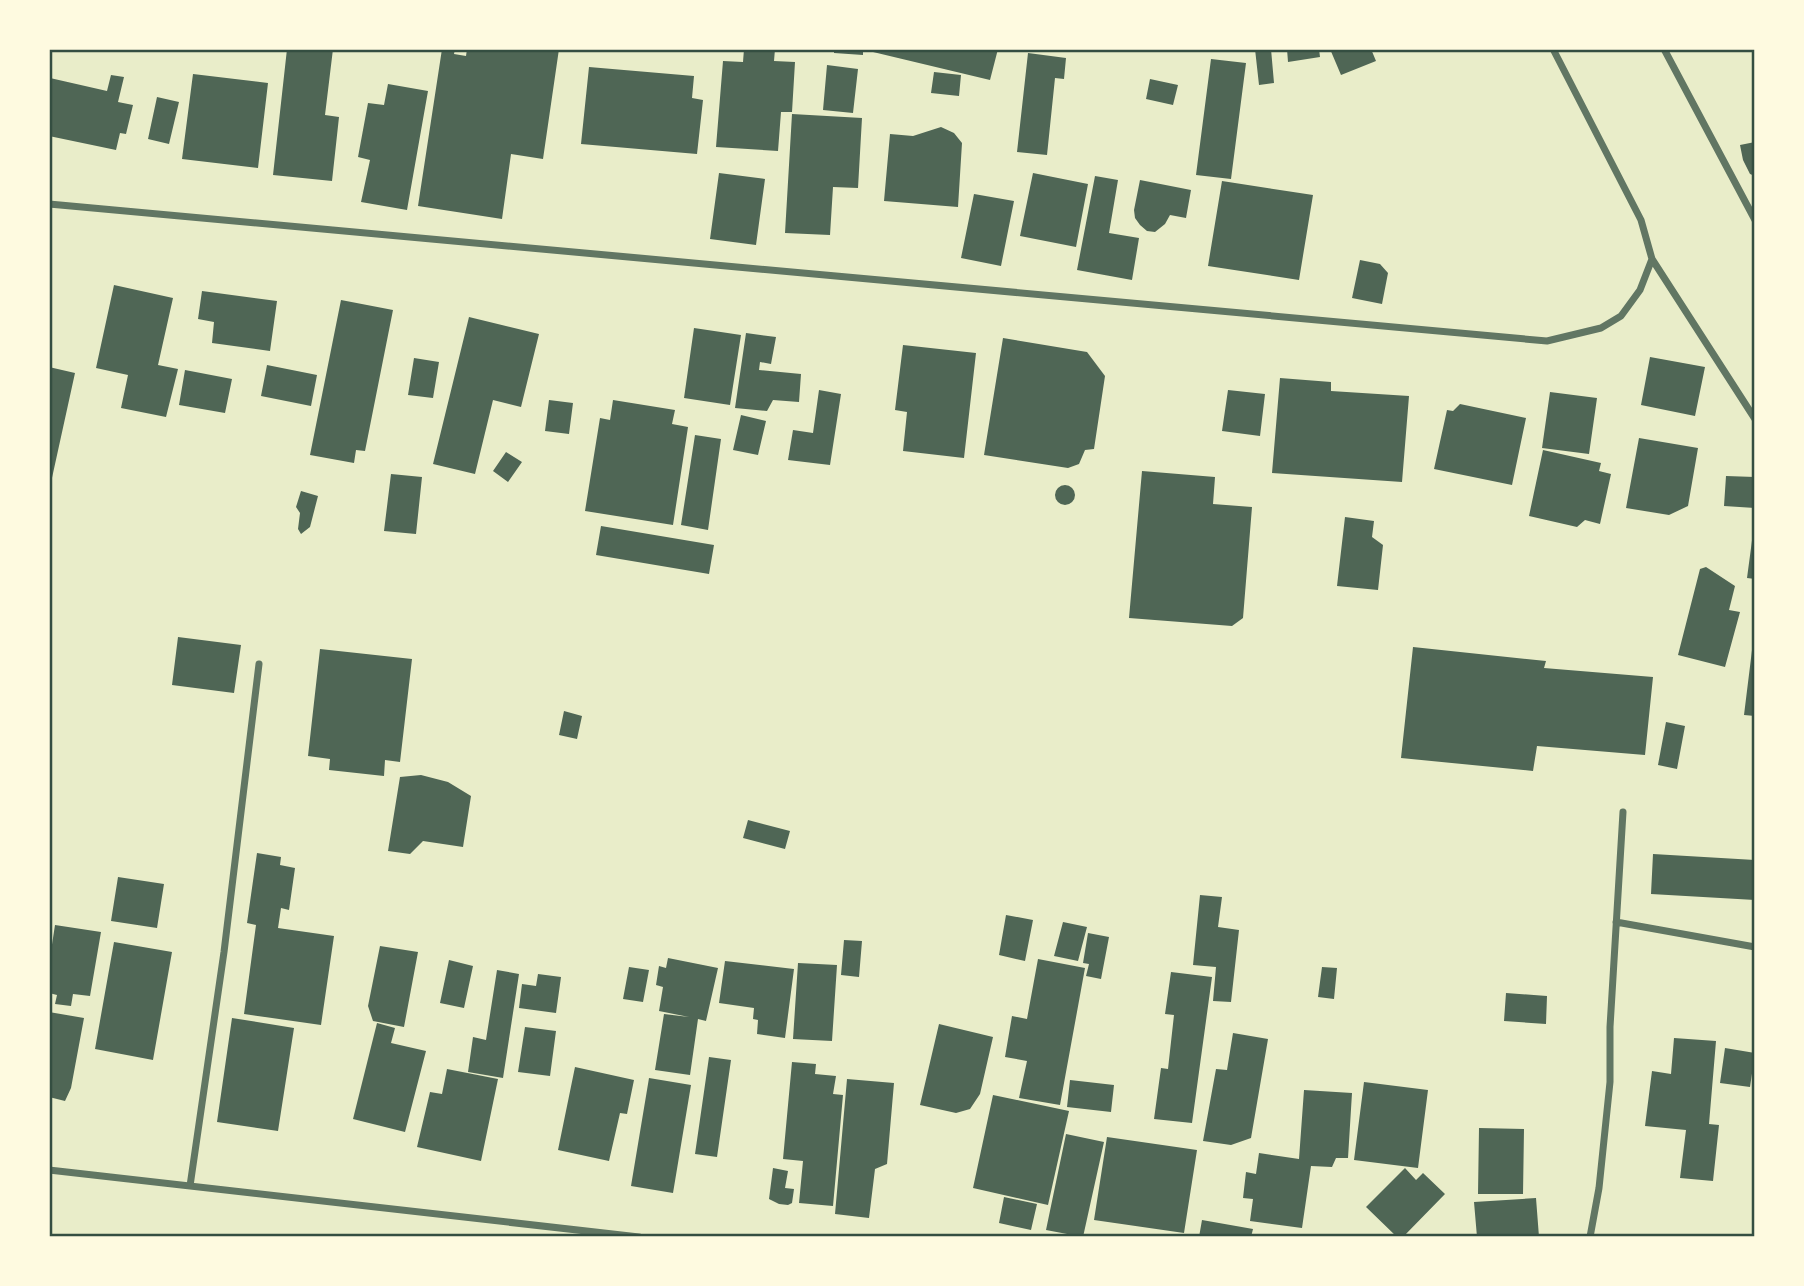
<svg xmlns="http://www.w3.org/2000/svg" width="1804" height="1286" font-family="'Exo 2',sans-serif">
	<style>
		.building { fill: #4f6655 }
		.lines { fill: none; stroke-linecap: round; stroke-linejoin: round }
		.minor { stroke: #617663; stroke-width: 7 }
		.neatline { fill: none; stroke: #344e41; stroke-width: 2.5 }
	</style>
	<rect width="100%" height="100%" fill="#e9edc9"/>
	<path class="building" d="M 287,49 L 333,49 L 325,115 L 339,117 L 332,181 L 273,175 Z
		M 442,49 L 455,49 L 454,54 L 466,56 L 467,49 L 559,49 L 543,159 L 511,154 L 502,219 L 418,206 Z
		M 744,49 L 775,49 L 774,61 L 795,62 L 792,112 L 781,112 L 778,151 L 716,147 L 723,61 L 743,62 Z
		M 834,49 L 863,49 L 863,55 L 834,53 Z
		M 873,49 L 998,49 L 990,80 L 873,52 Z
		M 1255,49 L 1271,49 L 1274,83 L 1259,85 Z
		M 1287,49 L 1319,49 L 1320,57 L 1288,62 Z
		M 1330,49 L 1371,49 L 1376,61 L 1341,75 Z
		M 1028,53 L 1066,58 L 1064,79 L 1055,78 L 1047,155 L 1017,152 Z
		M 1211,59 L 1246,63 L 1231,179 L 1196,175 Z
		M 827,65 L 858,69 L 853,113 L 823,110 Z
		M 589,67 L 694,76 L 692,98 L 703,100 L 697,154 L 581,144 Z
		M 934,72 L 961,75 L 959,96 L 931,93 Z
		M 193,74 L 268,83 L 258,168 L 182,159 Z
		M 111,75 L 124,77 L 118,102 L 133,105 L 126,134 L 120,133 L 116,150 L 49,136 L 50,78 L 107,91 Z
		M 1150,79 L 1178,85 L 1173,105 L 1146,99 Z
		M 388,84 L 428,91 L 407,210 L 361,202 L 370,160 L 358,157 L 368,103 L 384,105 Z
		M 157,97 L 179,102 L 169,144 L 148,139 Z
		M 792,114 L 862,118 L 858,188 L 833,187 L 830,235 L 785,233 Z
		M 941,127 L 954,133 L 962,143 L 958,207 L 884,201 L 890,134 L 913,136 Z
		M 1755,142 L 1755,176 L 1750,174 L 1743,160 L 1740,145 Z
		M 719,173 L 765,179 L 756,245 L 710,239 Z
		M 1033,173 L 1088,184 L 1076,247 L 1020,236 Z
		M 1095,176 L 1118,180 L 1109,233 L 1139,238 L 1132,280 L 1077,270 Z
		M 1140,180 L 1191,190 L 1186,218 L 1170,215 L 1165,224 L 1155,232 L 1147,231 L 1140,225 L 1135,218 L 1134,210 Z
		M 1222,181 L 1313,195 L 1299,280 L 1208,266 Z
		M 974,194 L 1014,201 L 1001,266 L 961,258 Z
		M 1360,260 L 1380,264 L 1388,273 L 1382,304 L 1352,298 Z
		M 114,285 L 173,298 L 158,365 L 178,369 L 166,417 L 121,408 L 128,375 L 96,368 Z
		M 202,291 L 277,301 L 270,351 L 212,343 L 214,322 L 198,319 Z
		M 341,300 L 393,310 L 365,451 L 356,450 L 354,463 L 310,455 Z
		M 469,317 L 539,334 L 521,407 L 493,400 L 475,474 L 433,464 Z
		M 694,328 L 741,335 L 730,405 L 684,398 Z
		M 746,333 L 776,337 L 771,364 L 760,362 L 759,370 L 801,374 L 799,402 L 773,400 L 767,411 L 735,408 Z
		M 1003,338 L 1087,352 L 1105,376 L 1094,449 L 1085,450 L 1079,464 L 1068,468 L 984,455 Z
		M 903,345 L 976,353 L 964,458 L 903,451 L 907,412 L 895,410 Z
		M 1650,357 L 1705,367 L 1695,416 L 1641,405 Z
		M 414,358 L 439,362 L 433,398 L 408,395 Z
		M 267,365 L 317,375 L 311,406 L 261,396 Z
		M 49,367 L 75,373 L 50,487 L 49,487 Z
		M 185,370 L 232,379 L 225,413 L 179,405 Z
		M 1280,378 L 1331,382 L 1331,391 L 1409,396 L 1402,482 L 1272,473 Z
		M 819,390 L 841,394 L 830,465 L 788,460 L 793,430 L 813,433 Z
		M 1228,390 L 1265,394 L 1260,436 L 1222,431 Z
		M 1550,392 L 1597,398 L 1589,454 L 1542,448 Z
		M 549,400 L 573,403 L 569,434 L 545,431 Z
		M 613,400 L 675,410 L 672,424 L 688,427 L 673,525 L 585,511 L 600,418 L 610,420 Z
		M 1460,404 L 1526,418 L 1512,485 L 1434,469 L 1447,410 L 1453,411 Z
		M 741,415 L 766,421 L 758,455 L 733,450 Z
		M 695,435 L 721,439 L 708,530 L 681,525 Z
		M 1639,438 L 1698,448 L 1688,506 L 1669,515 L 1626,508 Z
		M 1543,450 L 1601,463 L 1599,471 L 1611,474 L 1600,524 L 1585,520 L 1577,527 L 1529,516 Z
		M 506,452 L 522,462 L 508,482 L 493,471 Z
		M 1142,471 L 1215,477 L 1213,504 L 1252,507 L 1243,618 L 1232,626 L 1129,618 Z
		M 391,474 L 422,477 L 416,534 L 384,531 Z
		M 1726,476 L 1755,477 L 1755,508 L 1724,506 Z
		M1055 495a10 10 0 1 1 20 0a10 10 0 1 1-20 0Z
		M 301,491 L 318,496 L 310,527 L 301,534 L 298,529 L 300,513 L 296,507 Z
		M 1345,517 L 1374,521 L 1372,537 L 1383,545 L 1378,590 L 1337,586 Z
		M 601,526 L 714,545 L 709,574 L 596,555 Z
		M 1753,533 L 1755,534 L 1755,579 L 1747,578 Z
		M 1706,567 L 1735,586 L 1729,610 L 1740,612 L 1725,667 L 1678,655 L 1700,569 Z
		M 178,637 L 241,645 L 234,693 L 172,685 Z
		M 1753,642 L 1755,642 L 1755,716 L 1744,715 Z
		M 1413,647 L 1546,661 L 1544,668 L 1653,677 L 1645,755 L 1537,746 L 1533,771 L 1401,758 Z
		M 320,649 L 412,659 L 400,762 L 385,760 L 384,776 L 329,770 L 330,759 L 308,756 Z
		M 564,711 L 582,716 L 577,739 L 559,735 Z
		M 1666,722 L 1685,726 L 1677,769 L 1658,765 Z
		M 421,775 L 448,782 L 471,796 L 463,847 L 423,841 L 410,854 L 388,851 L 400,777 Z
		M 748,820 L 790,831 L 785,849 L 743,838 Z
		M 257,853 L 281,857 L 280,865 L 295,868 L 289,910 L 281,908 L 278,928 L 334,936 L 321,1025 L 244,1014 L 256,925 L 247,923 Z
		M 1653,854 L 1755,860 L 1755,900 L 1651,894 Z
		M 118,877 L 164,884 L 157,928 L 111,921 Z
		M 1200,895 L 1222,897 L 1218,927 L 1239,930 L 1231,1002 L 1213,1001 L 1216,967 L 1193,965 Z
		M 1006,915 L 1033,920 L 1025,961 L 999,955 Z
		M 1063,922 L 1087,927 L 1078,961 L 1054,956 Z
		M 55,925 L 101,932 L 90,996 L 73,994 L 71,1006 L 55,1004 L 57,995 L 49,993 L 49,964 Z
		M 1088,933 L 1109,937 L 1101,979 L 1086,976 L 1089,964 L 1083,963 Z
		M 844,940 L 862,941 L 859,977 L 841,975 Z
		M 114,942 L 172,952 L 153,1060 L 95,1049 Z
		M 380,946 L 418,952 L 404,1027 L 373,1021 L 368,1006 Z
		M 668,958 L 718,968 L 706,1021 L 698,1019 L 690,1075 L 655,1070 L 664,1014 L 689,1017 L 659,1011 L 663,987 L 656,985 L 659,966 L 666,968 Z
		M 1038,959 L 1085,968 L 1060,1105 L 1019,1098 L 1027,1061 L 1005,1057 L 1012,1016 L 1027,1019 Z
		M 449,960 L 473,966 L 464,1008 L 440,1003 Z
		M 725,961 L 794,969 L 785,1038 L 757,1034 L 758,1020 L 753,1019 L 754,1008 L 719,1003 Z
		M 798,963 L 837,965 L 832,1041 L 793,1039 Z
		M 629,967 L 649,970 L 643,1002 L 623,999 Z
		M 1322,967 L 1337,968 L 1334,999 L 1318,997 Z
		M 497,970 L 519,974 L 503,1078 L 468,1072 L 473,1037 L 486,1040 Z
		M 1171,972 L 1212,977 L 1192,1123 L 1154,1119 L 1161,1068 L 1168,1069 L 1174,1015 L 1165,1014 Z
		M 538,974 L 561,977 L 556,1013 L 519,1008 L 522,984 L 536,986 Z
		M 1506,993 L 1547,996 L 1546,1024 L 1504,1021 Z
		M 49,1012 L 84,1018 L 71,1088 L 65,1101 L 49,1097 Z
		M 232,1018 L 294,1028 L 278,1131 L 217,1122 Z
		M 377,1023 L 395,1028 L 391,1043 L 426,1051 L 405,1132 L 353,1119 Z
		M 939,1024 L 993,1037 L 980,1094 L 970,1109 L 956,1113 L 920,1105 Z
		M 525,1027 L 556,1031 L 550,1076 L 518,1072 Z
		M 1233,1033 L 1268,1039 L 1251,1138 L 1231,1145 L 1203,1141 L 1216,1069 L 1227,1070 Z
		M 1674,1038 L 1716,1041 L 1709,1124 L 1719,1125 L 1713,1181 L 1680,1178 L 1686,1130 L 1645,1126 L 1652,1071 L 1671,1074 Z
		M 1725,1048 L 1755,1053 L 1750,1087 L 1720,1083 Z
		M 709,1057 L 731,1060 L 717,1157 L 695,1154 Z
		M 792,1062 L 816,1064 L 815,1074 L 836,1076 L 833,1094 L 843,1095 L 833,1206 L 799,1203 L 803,1161 L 783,1159 Z
		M 575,1067 L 634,1080 L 627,1114 L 620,1113 L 609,1161 L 558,1150 Z
		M 447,1069 L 498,1079 L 481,1161 L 417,1147 L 430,1092 L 442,1094 Z
		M 649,1078 L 691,1085 L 673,1193 L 631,1186 Z
		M 847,1079 L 894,1083 L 887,1164 L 875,1169 L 869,1218 L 835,1214 Z
		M 1070,1080 L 1114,1085 L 1111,1112 L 1067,1107 Z
		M 1364,1082 L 1428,1090 L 1418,1168 L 1354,1160 Z
		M 1304,1090 L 1352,1093 L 1348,1158 L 1336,1158 L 1332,1167 L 1311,1166 L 1302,1228 L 1250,1221 L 1253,1199 L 1243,1198 L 1246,1172 L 1256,1174 L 1259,1153 L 1299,1159 Z
		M 993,1095 L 1069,1111 L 1048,1205 L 973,1188 Z
		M 1479,1128 L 1524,1129 L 1523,1194 L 1478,1194 Z
		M 1066,1134 L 1104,1142 L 1083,1237 L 1046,1230 Z
		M 1107,1137 L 1197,1150 L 1184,1233 L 1094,1220 Z
		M 773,1168 L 788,1171 L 785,1188 L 794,1189 L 792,1203 L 788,1205 L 779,1204 L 769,1199 Z
		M 1405,1168 L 1416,1180 L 1423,1173 L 1445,1194 L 1403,1237 L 1397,1237 L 1366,1207 Z
		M 1004,1197 L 1037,1204 L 1031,1230 L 999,1223 Z
		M 1536,1198 L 1539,1237 L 1477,1237 L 1474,1202 Z
		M 1202,1220 L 1253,1229 L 1251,1237 L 1199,1237 Z"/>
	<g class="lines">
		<path class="minor" d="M 1664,49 L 1755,220
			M 49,204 L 1547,341 L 1601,328 L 1621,316 L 1640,290 L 1652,259 L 1641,220 L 1553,49
			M 1652,259 L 1755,419
			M 1616,922 L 1755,947
			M 49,1170 L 639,1237
			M 190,1186 L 224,952 L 259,664
			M 1590,1237 L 1599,1188 L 1610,1082 L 1610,1027 L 1623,812"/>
	</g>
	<rect width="1804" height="1286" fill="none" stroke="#fefae0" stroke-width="102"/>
	<rect x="51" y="51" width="1702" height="1184" class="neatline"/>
</svg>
